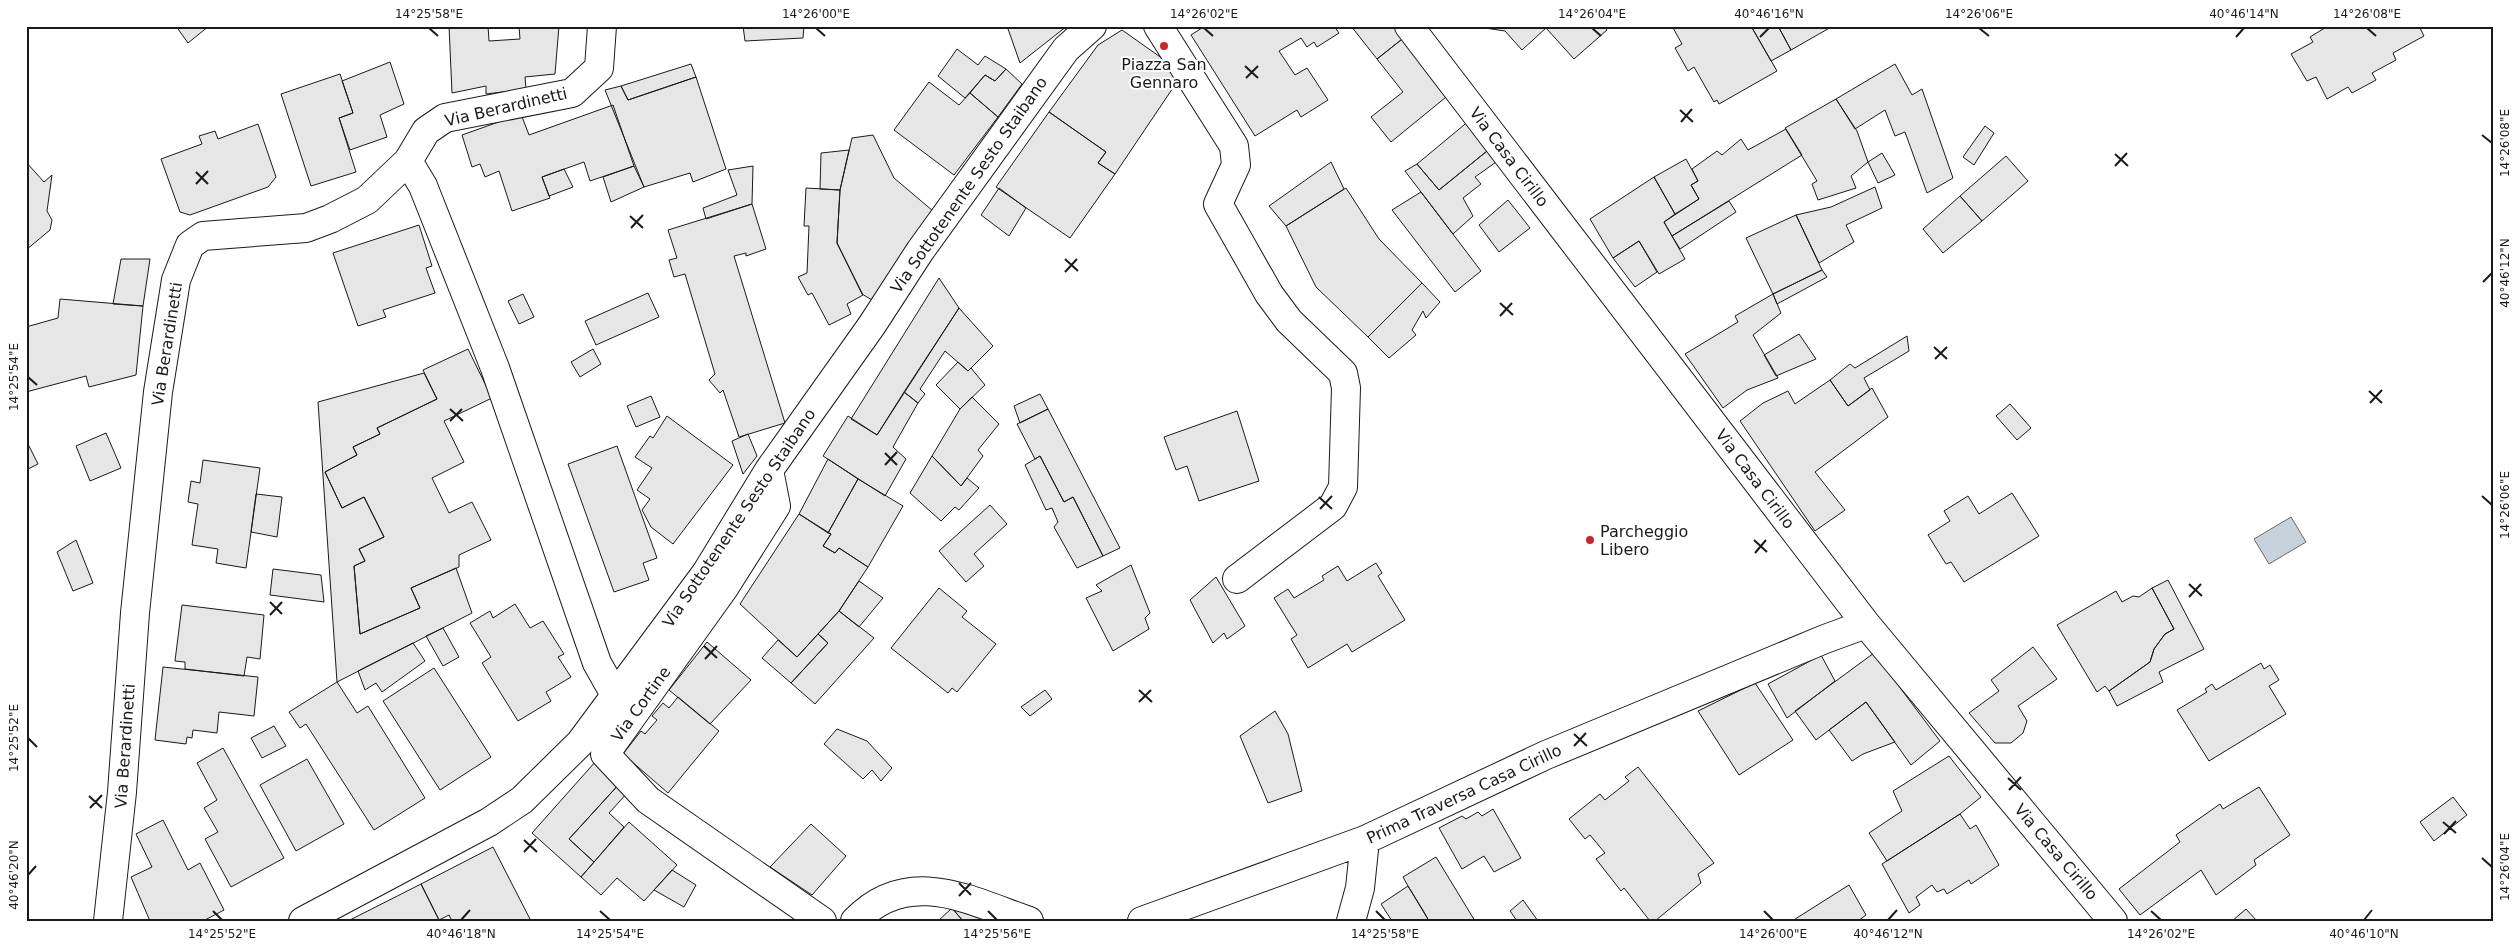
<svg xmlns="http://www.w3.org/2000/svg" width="2519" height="947" font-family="'DejaVu Sans',sans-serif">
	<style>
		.water { fill: #c6d2dc; stroke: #6a6a6a }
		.building { fill: #e6e6e6; stroke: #1a1a1a }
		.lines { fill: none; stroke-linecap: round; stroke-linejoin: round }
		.minor-casing { stroke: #1a1a1a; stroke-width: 30 }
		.minor { stroke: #fff; stroke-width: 28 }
		.ticks { fill: none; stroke: #1a1a1a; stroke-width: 2 }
		.poi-dot { fill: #c62828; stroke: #fff; stroke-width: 2 }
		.labels { text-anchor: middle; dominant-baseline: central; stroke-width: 4; stroke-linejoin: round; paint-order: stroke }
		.poi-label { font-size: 16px; fill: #1a1a1a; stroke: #fff }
		.street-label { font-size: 16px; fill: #1a1a1a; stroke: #fff }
		.neatline { fill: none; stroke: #1a1a1a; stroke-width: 2 }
		.ticks-label { font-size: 12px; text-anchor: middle; fill: #1a1a1a }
	</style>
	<rect width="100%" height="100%" fill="#fff"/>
	<path class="water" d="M 2291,517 L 2306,542 L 2269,564 L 2254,539 Z"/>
	<path class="building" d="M 176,26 L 209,26 L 188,43 Z
		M 449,26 L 488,26 L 489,41 L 520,39 L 519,26 L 559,26 L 555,74 L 525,77 L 526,89 L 486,94 L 486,86 L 452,93 Z
		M 743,26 L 804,26 L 803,38 L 745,41 Z
		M 1007,26 L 1067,26 L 1020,63 Z
		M 1205,26 L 1334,26 L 1339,33 L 1317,47 L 1314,42 L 1307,47 L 1301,38 L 1279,51 L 1295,75 L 1307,68 L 1328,100 L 1301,117 L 1297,110 L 1255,136 L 1191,35 Z
		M 1351,26 L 1398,26 L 1406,36 L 1377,59 Z
		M 1471,26 L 1604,26 L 1607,30 L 1574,59 L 1546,28 L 1522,50 L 1505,31 Z
		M 1672,26 L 1751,26 L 1777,71 L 1719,104 L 1717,100 L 1714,102 L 1694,67 L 1688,71 L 1675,48 L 1682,44 Z
		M 1751,26 L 1778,26 L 1791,50 L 1771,61 Z
		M 1778,26 L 1833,26 L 1791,50 Z
		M 2328,26 L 2419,26 L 2424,36 L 2393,53 L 2396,60 L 2372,73 L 2376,80 L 2352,93 L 2348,87 L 2327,99 L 2316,77 L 2307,81 L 2291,54 L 2313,42 L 2310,37 Z
		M 1122,30 L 1183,73 L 1115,174 L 1098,163 L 1106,152 L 1049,112 L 1098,45 Z
		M 1406,36 L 1451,93 L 1391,142 L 1371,117 L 1403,92 L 1377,59 Z
		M 957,49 L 978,65 L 985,56 L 1006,69 L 995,81 L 985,75 L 965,98 L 938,76 Z
		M 390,62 L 404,104 L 380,115 L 387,137 L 350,150 L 339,118 L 353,113 L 342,81 Z
		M 691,64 L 696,77 L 628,100 L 621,86 Z
		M 1895,64 L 1912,95 L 1922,89 L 1953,178 L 1927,193 L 1905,132 L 1895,136 L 1885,110 L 1855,129 L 1836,99 Z
		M 1006,69 L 1022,84 L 998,117 L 970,93 L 985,75 L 995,81 Z
		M 340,74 L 353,113 L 339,118 L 356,172 L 311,186 L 281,94 Z
		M 696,77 L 726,169 L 693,182 L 690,173 L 644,187 L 605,90 L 621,86 L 628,100 Z
		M 929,82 L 959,105 L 970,93 L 998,117 L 954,175 L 894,130 Z
		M 1836,99 L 1857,131 L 1868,162 L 1851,176 L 1856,188 L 1818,200 L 1812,184 L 1817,181 L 1785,128 Z
		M 613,105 L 634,166 L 590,181 L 584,162 L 542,177 L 550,198 L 512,211 L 499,171 L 485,177 L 480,164 L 472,167 L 462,135 L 521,114 L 529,135 Z
		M 1049,112 L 1106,152 L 1098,163 L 1115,174 L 1070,238 L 996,187 Z
		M 1470,120 L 1492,147 L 1439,190 L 1417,164 Z
		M 258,124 L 276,177 L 268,187 L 190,215 L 180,212 L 161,159 L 202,144 L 199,136 L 215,131 L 218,139 Z
		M 1985,126 L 1994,133 L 1974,165 L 1963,157 Z
		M 1786,129 L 1802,155 L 1672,236 L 1664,222 L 1699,199 L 1691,185 L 1698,181 L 1692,169 L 1717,151 L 1722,155 L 1741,139 L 1748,150 Z
		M 873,135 L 894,178 L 933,211 L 872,300 L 862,294 L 837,243 L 840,190 L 852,138 Z
		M 1492,147 L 1499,160 L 1475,177 L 1481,184 L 1463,198 L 1473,216 L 1453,234 L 1405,171 L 1417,164 L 1439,190 Z
		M 849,150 L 840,190 L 820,189 L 821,153 Z
		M 1882,153 L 1895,175 L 1878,183 L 1868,162 Z
		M 2006,156 L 2028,181 L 1982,221 L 1960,196 Z
		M 1686,159 L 1698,181 L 1691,185 L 1699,199 L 1675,214 L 1654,177 Z
		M 26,162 L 44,182 L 52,175 L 47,211 L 52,220 L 50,230 L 26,250 Z
		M 1331,162 L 1344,189 L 1286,226 L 1269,206 Z
		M 634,166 L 644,187 L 611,202 L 603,177 Z
		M 753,166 L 752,204 L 706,219 L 703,208 L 737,195 L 728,170 Z
		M 564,169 L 573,187 L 549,196 L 542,177 Z
		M 1654,177 L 1675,214 L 1664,222 L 1685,259 L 1659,274 L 1639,241 L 1613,258 L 1590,219 Z
		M 1875,187 L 1882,208 L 1846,225 L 1854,242 L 1819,263 L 1796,215 L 1831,207 Z
		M 806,188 L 840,190 L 837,243 L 863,295 L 847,304 L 851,314 L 829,325 L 812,293 L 808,295 L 798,277 L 807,273 L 809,226 L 804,226 Z
		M 999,188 L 1026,208 L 1009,236 L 981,215 Z
		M 1346,188 L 1379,239 L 1422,283 L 1368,337 L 1316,287 L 1286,226 Z
		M 1421,192 L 1481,271 L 1455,292 L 1392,210 Z
		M 1960,196 L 1982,221 L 1943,253 L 1923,229 Z
		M 1508,200 L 1530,228 L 1499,252 L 1479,225 Z
		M 1729,201 L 1736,212 L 1680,249 L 1672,236 Z
		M 752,204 L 766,249 L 746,256 L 746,253 L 734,256 L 785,423 L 739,437 L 723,390 L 720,393 L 709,380 L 715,374 L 685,274 L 674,277 L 669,260 L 677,258 L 668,230 Z
		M 1796,215 L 1822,270 L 1773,294 L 1746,238 Z
		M 419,225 L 432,266 L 426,268 L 435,293 L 383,310 L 386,317 L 358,326 L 333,253 Z
		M 1639,241 L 1657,272 L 1635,287 L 1613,258 Z
		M 121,259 L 150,259 L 143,306 L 113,304 Z
		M 1822,270 L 1827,277 L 1777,304 L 1773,294 Z
		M 939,278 L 959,308 L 877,435 L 851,419 Z
		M 1422,283 L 1440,302 L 1426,318 L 1423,311 L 1412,330 L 1416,335 L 1389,358 L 1368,337 Z
		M 648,293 L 659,317 L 596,345 L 585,321 Z
		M 523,294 L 534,317 L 519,324 L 508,301 Z
		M 1773,294 L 1781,313 L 1753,335 L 1778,378 L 1747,390 L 1723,408 L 1685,354 L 1738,322 L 1735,316 Z
		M 60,299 L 143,306 L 136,375 L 89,387 L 86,376 L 26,392 L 26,327 L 58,318 Z
		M 959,308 L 993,346 L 968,371 L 945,351 L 920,389 L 925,394 L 918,403 L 904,392 Z
		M 1799,334 L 1816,359 L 1776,376 L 1764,355 Z
		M 1907,336 L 1909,351 L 1864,378 L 1870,390 L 1848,406 L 1830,380 L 1850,364 L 1855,368 Z
		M 468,349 L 492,398 L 444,421 L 464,462 L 432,478 L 449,513 L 472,502 L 491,540 L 459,555 L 459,567 L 411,588 L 420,608 L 360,634 L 354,566 L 365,561 L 359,549 L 384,537 L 364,497 L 342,508 L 325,472 L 357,455 L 353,447 L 380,434 L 377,428 L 437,399 L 423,370 Z
		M 593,349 L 601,364 L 580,377 L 571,362 Z
		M 958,362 L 968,371 L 971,368 L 985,385 L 960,409 L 936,385 Z
		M 424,373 L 437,399 L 377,428 L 380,434 L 353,447 L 357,455 L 325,472 L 342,508 L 364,497 L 384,537 L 359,549 L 365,561 L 354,566 L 360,634 L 420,608 L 411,588 L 456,568 L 472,613 L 337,682 L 318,402 Z
		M 1830,380 L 1848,406 L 1872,388 L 1888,417 L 1815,472 L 1845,510 L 1815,531 L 1740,421 L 1763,403 L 1788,391 L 1795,404 Z
		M 904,392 L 918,403 L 893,447 L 906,459 L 885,496 L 823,456 L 848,416 L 877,435 Z
		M 1040,394 L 1048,409 L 1020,423 L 1014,406 Z
		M 651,396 L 660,417 L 636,427 L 627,406 Z
		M 972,397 L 999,424 L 978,450 L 983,456 L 961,486 L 932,456 L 960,409 Z
		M 2010,404 L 2031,428 L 2017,440 L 1996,416 Z
		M 1048,409 L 1120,548 L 1103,556 L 1073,497 L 1064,502 L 1040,456 L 1035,459 L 1017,424 Z
		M 1237,411 L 1259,481 L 1199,501 L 1187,466 L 1176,470 L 1164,437 Z
		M 667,416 L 733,465 L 673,544 L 651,527 L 642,510 L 650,499 L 637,490 L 652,468 L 635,457 L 650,436 L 653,438 Z
		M 106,433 L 121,468 L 90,481 L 76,446 Z
		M 748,434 L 757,456 L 743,474 L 732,441 Z
		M 26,440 L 38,464 L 26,470 Z
		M 617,446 L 657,558 L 643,563 L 649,580 L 614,592 L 568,464 Z
		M 932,456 L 961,486 L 967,478 L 979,488 L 959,510 L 955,507 L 941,521 L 910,493 Z
		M 1040,456 L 1064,502 L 1073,497 L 1103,556 L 1077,568 L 1054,527 L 1058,522 L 1052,508 L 1046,510 L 1025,465 Z
		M 828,459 L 858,479 L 828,533 L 799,514 Z
		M 203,460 L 260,468 L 246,568 L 216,563 L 218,549 L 192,545 L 198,504 L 188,502 L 191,481 L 200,483 Z
		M 858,479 L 903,506 L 868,567 L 839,548 L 835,553 L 823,546 L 831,534 L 828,533 Z
		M 2012,493 L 2039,536 L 1964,582 L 1951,562 L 1946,564 L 1928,535 L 1950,521 L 1944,511 L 1968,496 L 1979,514 Z
		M 256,494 L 282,497 L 277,537 L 251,532 Z
		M 990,505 L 1007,524 L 974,554 L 984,566 L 966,582 L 939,551 Z
		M 799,514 L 831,534 L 823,546 L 835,553 L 839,548 L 868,567 L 839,611 L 797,657 L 740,604 Z
		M 76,540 L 93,583 L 73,591 L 57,552 Z
		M 1376,563 L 1382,573 L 1378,576 L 1405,620 L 1352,652 L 1347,644 L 1308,668 L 1291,639 L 1297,635 L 1274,598 L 1288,589 L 1294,598 L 1324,580 L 1322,576 L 1338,566 L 1347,581 Z
		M 1131,565 L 1150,613 L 1145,618 L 1149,629 L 1113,651 L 1086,598 L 1102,591 L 1096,585 Z
		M 273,569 L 321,575 L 324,602 L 270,595 Z
		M 1216,577 L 1245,626 L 1227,639 L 1224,633 L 1213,643 L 1190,600 Z
		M 2168,580 L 2204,649 L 2159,672 L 2163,682 L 2117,706 L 2109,691 L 2150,662 L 2154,649 L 2165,634 L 2174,629 L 2152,588 Z
		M 859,581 L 883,598 L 859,627 L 839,611 Z
		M 939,588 L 967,611 L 962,617 L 996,644 L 957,692 L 952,688 L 948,693 L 891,648 Z
		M 2152,588 L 2174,629 L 2165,634 L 2154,649 L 2150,662 L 2109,691 L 2105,686 L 2097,692 L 2057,625 L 2116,591 L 2122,602 L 2133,596 L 2139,597 Z
		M 515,604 L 530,628 L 543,621 L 564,654 L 558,657 L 571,677 L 546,692 L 551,701 L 518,721 L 482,663 L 491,657 L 470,623 L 490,611 L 493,618 Z
		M 182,605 L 264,615 L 260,659 L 247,657 L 244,676 L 185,669 L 185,662 L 175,661 Z
		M 839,611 L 874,638 L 815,704 L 791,683 L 828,643 L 818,634 Z
		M 443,628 L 459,657 L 443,666 L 426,636 Z
		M 818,634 L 828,643 L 791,683 L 762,658 L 778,640 L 797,657 Z
		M 707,642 L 751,680 L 710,724 L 669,690 Z
		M 413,643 L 425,661 L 382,692 L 376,683 L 365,690 L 358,671 Z
		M 2033,647 L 2057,679 L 2018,706 L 2027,721 L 2023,733 L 2011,743 L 1995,743 L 1969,713 L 1999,691 L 1991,680 Z
		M 1874,653 L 1940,741 L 1911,765 L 1866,702 L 1816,740 L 1795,711 Z
		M 1821,655 L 1835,681 L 1787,718 L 1768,684 Z
		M 2261,663 L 2264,669 L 2270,665 L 2279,680 L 2269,686 L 2286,714 L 2209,761 L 2177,710 L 2207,692 L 2205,689 L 2212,684 L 2216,690 Z
		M 163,667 L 258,677 L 254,716 L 219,712 L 217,733 L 193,730 L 192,738 L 187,737 L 186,744 L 155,740 Z
		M 434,668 L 491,757 L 440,790 L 383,701 Z
		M 337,682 L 357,713 L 368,706 L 425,798 L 374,830 L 306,724 L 300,728 L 289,712 Z
		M 1755,683 L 1793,740 L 1739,775 L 1698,711 Z
		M 1045,690 L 1052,699 L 1030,716 L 1021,707 Z
		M 678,697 L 719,731 L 668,793 L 623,754 L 641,731 L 645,734 L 657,720 L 652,716 L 663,703 L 669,708 Z
		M 1866,702 L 1895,742 L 1863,754 L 1852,761 L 1829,730 Z
		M 1275,711 L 1288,734 L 1302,791 L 1268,803 L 1240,736 Z
		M 274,726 L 286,746 L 262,758 L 251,738 Z
		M 837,729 L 867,741 L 892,768 L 881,781 L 872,770 L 863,779 L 824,744 Z
		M 223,748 L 284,858 L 231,887 L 205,839 L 218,832 L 204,808 L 217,800 L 197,763 Z
		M 1949,756 L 1981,797 L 1960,814 L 1887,861 L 1869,833 L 1902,811 L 1893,791 Z
		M 307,759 L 344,824 L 296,851 L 260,785 Z
		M 596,761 L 621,782 L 569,839 L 594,862 L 581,877 L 532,833 Z
		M 1638,767 L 1714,863 L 1698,874 L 1701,883 L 1655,921 L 1650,921 L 1624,888 L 1621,891 L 1596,859 L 1605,853 L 1590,835 L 1585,839 L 1569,819 L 1600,794 L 1605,800 L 1629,781 L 1625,777 Z
		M 621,782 L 629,791 L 609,813 L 624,827 L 594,862 L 569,839 Z
		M 2259,787 L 2290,835 L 2254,860 L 2256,865 L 2216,895 L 2201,870 L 2140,915 L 2119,889 L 2180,842 L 2176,835 L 2220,804 L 2223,809 Z
		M 2453,797 L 2467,815 L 2434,841 L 2420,822 Z
		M 1493,809 L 1521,858 L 1494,872 L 1484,856 L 1462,869 L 1439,828 L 1462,816 L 1466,819 L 1478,812 L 1482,816 Z
		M 1960,814 L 1970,829 L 1976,825 L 1999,865 L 1971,884 L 1969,880 L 1947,894 L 1944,889 L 1937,892 L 1932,885 L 1916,897 L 1920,905 L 1909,913 L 1882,864 Z
		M 163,820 L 188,870 L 200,863 L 224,910 L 203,921 L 150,921 L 131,877 L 152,867 L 136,834 Z
		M 629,822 L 677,865 L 644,901 L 617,878 L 601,895 L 581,877 Z
		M 811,824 L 846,856 L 812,895 L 770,867 Z
		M 493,847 L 531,921 L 452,921 L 449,915 L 439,920 L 421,884 Z
		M 1436,857 L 1475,921 L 1429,921 L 1408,886 L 1403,877 Z
		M 672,870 L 696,885 L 684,907 L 654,890 Z
		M 421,884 L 439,920 L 438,921 L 348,921 Z
		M 1849,885 L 1866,915 L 1858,921 L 1792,921 Z
		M 1408,886 L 1424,912 L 1429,921 L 1392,921 L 1381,904 Z
		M 1523,900 L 1538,921 L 1517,921 L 1510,911 Z
		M 952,908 L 963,921 L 938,921 Z
		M 952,908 L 976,916 L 985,921 L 963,921 Z
		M 2246,909 L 2257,921 L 2232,921 Z"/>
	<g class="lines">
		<g class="minor-casing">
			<path id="minor" d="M 1158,26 L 1234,146 L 1236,165 L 1218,204 L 1269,294 L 1289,321 L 1343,373 L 1346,388 L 1343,487 L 1333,506 L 1237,579
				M 1409,26 L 1866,624 L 2113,921
				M 408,161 L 423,186 L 495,368 L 597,663 L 615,695
				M 769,470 L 776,506 L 724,588 L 605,754 L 648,800 L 822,921
				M 108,921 L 122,792 L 135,613 L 158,392 L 176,280 L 190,245 L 203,236 L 306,228 L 330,219 L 367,200 L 408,161 L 426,131 L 445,118 L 572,93 L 599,68 L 602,26
				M 303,921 L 489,822 L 522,800 L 580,743 L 706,573 L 769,470 L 872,325 L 920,251 L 1066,49 L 1092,26
				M 855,921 C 908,866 969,900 1029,921
				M 1142,921 L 1365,840 L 1546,755 L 1825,639 L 1866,624
				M 1351,921 L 1360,888 L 1365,840"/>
		</g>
		<use href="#minor" class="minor"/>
	</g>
	<path class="ticks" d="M 429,28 L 438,36M 816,28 L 825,36M 1204,28 L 1213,36M 1592,28 L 1601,36M 1979,28 L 1989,36M 2367,28 L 2376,36M 1760,37 L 1769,28M 2236,37 L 2244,28M 1245,66 L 1258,78M 1246,78 L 1258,66M 1680,110 L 1693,122M 1681,122 L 1692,109M 2482,135 L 2492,143M 2115,154 L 2128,166M 2115,166 L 2127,153M 196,172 L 208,184M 196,184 L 208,171M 630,216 L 643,228M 631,228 L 643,215M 1065,259 L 1078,271M 1065,272 L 1077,259M 2483,282 L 2492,273M 1500,303 L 1513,315M 1500,316 L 1512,303M 1934,347 L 1947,359M 1935,359 L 1947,347M 28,377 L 37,385M 2369,391 L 2382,403M 2370,403 L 2382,390M 450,409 L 463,421M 450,421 L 462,409M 885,453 L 897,465M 885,465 L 897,452M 2482,496 L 2492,505M 1319,497 L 1332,509M 1320,509 L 1332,496M 1754,540 L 1767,552M 1755,553 L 1766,540M 2189,584 L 2202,596M 2189,597 L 2201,584M 270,602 L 282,614M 270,615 L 282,602M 704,646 L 717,658M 705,659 L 717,646M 1139,690 L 1152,702M 1139,702 L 1151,690M 1574,734 L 1587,746M 28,738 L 37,747M 1574,746 L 1586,733M 2008,778 L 2021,790M 2009,790 L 2021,777M 89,796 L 102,808M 90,808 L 102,795M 2443,822 L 2456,833M 2444,834 L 2456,821M 524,840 L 537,852M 524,852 L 536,839M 2482,858 L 2492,867M 28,875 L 36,866M 959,883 L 971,895M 959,896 L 971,883M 213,911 L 222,920M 600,911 L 610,920M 988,911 L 997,920M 1376,911 L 1385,920M 1764,911 L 1773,920M 2151,911 L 2161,920M 461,920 L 470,910M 1888,920 L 1897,910M 2364,920 L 2372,910"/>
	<g class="poi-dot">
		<circle cx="1164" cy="46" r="5"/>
		<circle cx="1590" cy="540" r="5"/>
	</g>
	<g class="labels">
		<g class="poi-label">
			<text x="1164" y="64">Piazza San<tspan x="1164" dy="18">Gennaro</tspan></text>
			<text x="1600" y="531" text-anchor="start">Parcheggio<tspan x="1600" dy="18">Libero</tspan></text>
		</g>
		<g class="street-label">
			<text transform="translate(506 107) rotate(-13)">Via Berardinetti</text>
			<text transform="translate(1509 157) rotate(53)">Via Casa Cirillo</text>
			<text transform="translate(969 185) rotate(-55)">Via Sottotenente Sesto Staibano</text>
			<text transform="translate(167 344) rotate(-81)">Via Berardinetti</text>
			<text transform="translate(1755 479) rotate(53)">Via Casa Cirillo</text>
			<text transform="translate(739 518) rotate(-56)">Via Sottotenente Sesto Staibano</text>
			<text transform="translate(641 704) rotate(-54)">Via Cortine</text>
			<text transform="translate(125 746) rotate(-86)">Via Berardinetti</text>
			<text transform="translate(1464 794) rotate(-25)">Prima Traversa Casa Cirillo</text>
			<text transform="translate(2056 852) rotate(50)">Via Casa Cirillo</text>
		</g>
	</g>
	<rect width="2519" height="947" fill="none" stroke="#ffffff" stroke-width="55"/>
	<rect x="28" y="28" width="2464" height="892" class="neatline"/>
	<g class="ticks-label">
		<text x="429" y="18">14°25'58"E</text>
		<text x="816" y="18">14°26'00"E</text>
		<text x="1204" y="18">14°26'02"E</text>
		<text x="1592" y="18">14°26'04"E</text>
		<text x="1769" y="18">40°46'16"N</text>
		<text x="1979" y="18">14°26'06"E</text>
		<text x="2244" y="18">40°46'14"N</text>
		<text x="2367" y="18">14°26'08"E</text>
		<text transform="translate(2505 143) rotate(-90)" y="4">14°26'08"E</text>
		<text transform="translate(2505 273) rotate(-90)" y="4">40°46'12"N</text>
		<text transform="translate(14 377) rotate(-90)" y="4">14°25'54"E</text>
		<text transform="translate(2505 505) rotate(-90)" y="4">14°26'06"E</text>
		<text transform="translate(14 738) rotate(-90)" y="4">14°25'52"E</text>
		<text transform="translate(2505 867) rotate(-90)" y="4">14°26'04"E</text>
		<text transform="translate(14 875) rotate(-90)" y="4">40°46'20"N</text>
		<text x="222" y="938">14°25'52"E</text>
		<text x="461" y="938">40°46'18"N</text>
		<text x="610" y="938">14°25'54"E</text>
		<text x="997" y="938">14°25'56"E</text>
		<text x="1385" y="938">14°25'58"E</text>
		<text x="1773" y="938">14°26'00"E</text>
		<text x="1888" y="938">40°46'12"N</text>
		<text x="2161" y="938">14°26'02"E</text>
		<text x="2364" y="938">40°46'10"N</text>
	</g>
</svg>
